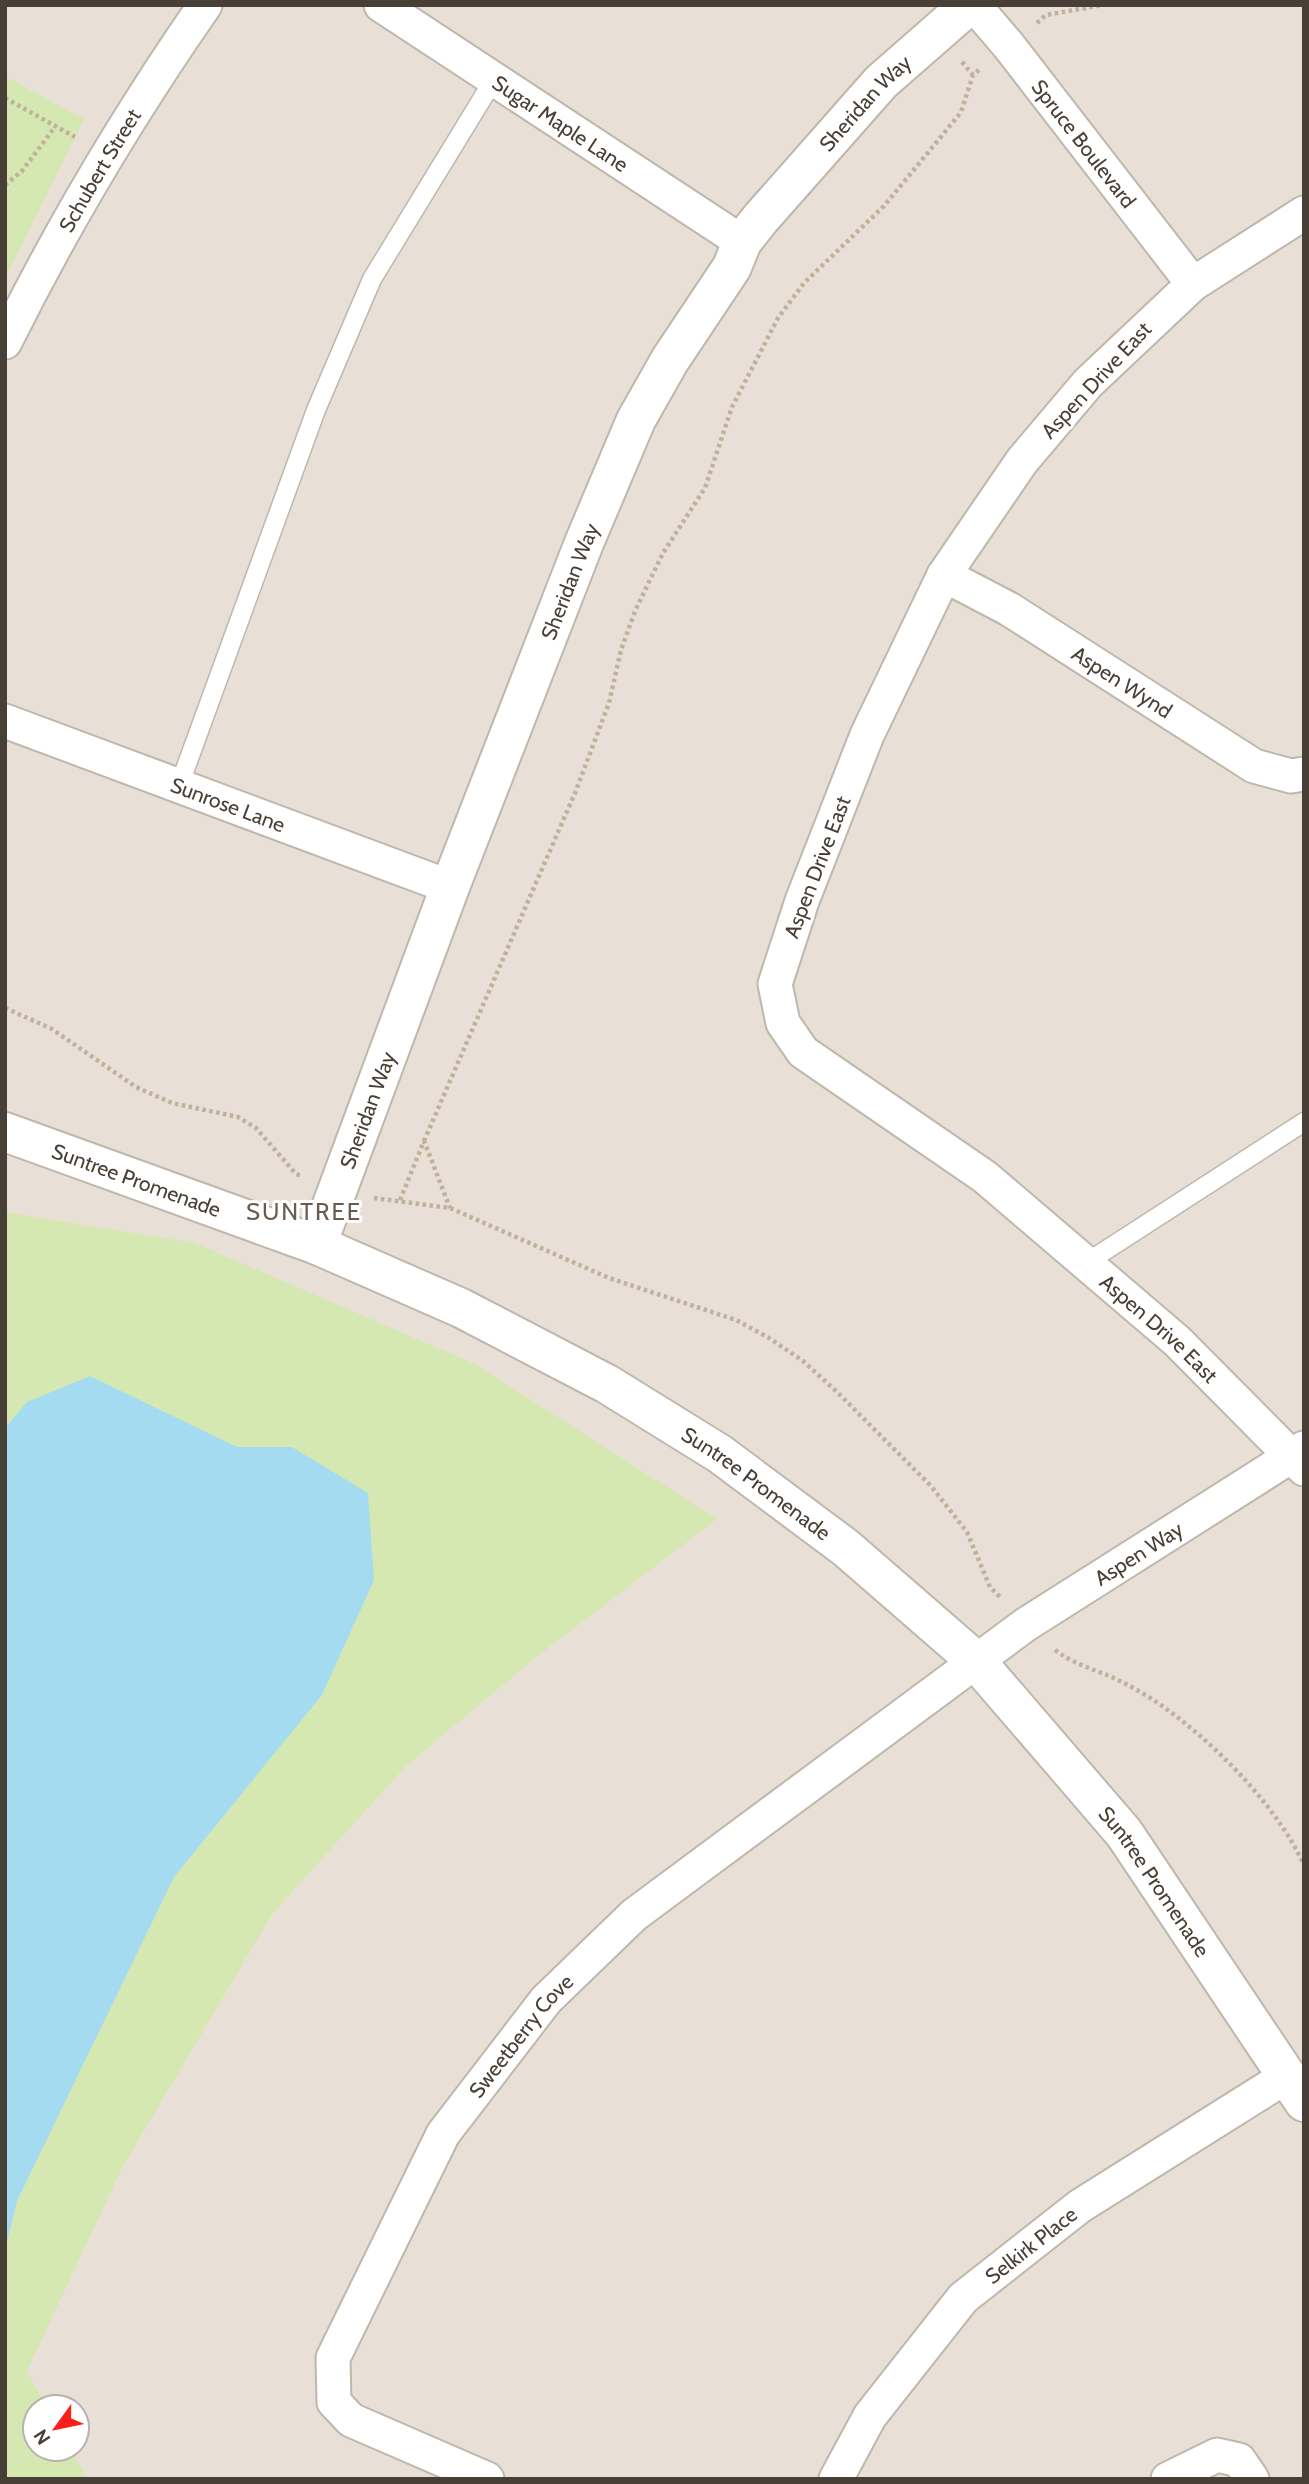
<svg xmlns="http://www.w3.org/2000/svg" width="1309" height="2484" font-family="Cabin,sans-serif">
	<style>
		.residential { fill: #e8e0d6; fill-rule: evenodd }
		.green { fill: #d6e8b1 }
		.water { fill: #a5dbf0 }
		.lines { fill: none; stroke-linecap: round; stroke-linejoin: round }
		.service-casing { stroke: #c0b6ab; stroke-width: 21 }
		.minor-casing { stroke: #c0b6ab; stroke-width: 37 }
		.tertiary-casing { stroke: #c0b6ab; stroke-width: 42 }
		.path { stroke: #c1b09c; stroke-width: 4.5; stroke-dasharray: 3.5 3.5; stroke-linecap: butt }
		.service { stroke: #fff; stroke-width: 18 }
		.minor { stroke: #fff; stroke-width: 33 }
		.tertiary { stroke: #fff; stroke-width: 38 }
		.labels { text-anchor: middle; dominant-baseline: central; stroke-width: 6; stroke-linejoin: round; paint-order: stroke }
		.street-label { font-size: 21px; fill: #483f37; stroke: #fff }
		.quarter-label { font-size: 24px; letter-spacing: 2px; fill: #6a5b4e; stroke: #fff }
	</style>
	<rect width="100%" height="100%" fill="#f4efe8"/>
	<path class="residential" d="M 5,5 L 1304,5 L 1304,2479 L 5,2479 ZM 35,2407 L 77,2407 L 77,2449 L 35,2449 Z"/>
	<path class="green" d="M 5,76 L 84,119 L 5,279 Z
		M 5,1212 L 195,1243 L 475,1364 L 717,1519 L 535,1658 L 405,1767 L 273,1913 L 122,2168 L 27,2371 L 47,2407 L 35,2407 L 35,2449 L 70,2449 L 87,2479 L 5,2479 Z"/>
	<path class="water" d="M 90,1376 L 237,1447 L 292,1447 L 368,1493 L 374,1580 L 322,1695 L 174,1877 L 17,2201 L 5,2250 L 5,1428 L 27,1402 Z"/>
	<g class="lines">
		<g class="service-casing">
			<path id="service" d="M 179,786 L 316,410 L 372,279 L 493,81
				M 1086,1263 L 1304,1122"/>
		</g>
		<g class="minor-casing">
			<g id="minor">
				<path id="s1" d="M 381,5 L 742,242"/>
				<path id="s2" d="M 974,5 L 1009,46 L 1193,284"/>
				<path id="s3" d="M 1304,213 L 1193,284 L 1088,383 L 1022,461 L 944,575 L 867,735 L 802,901 L 775,984 L 783,1023 L 803,1052 L 985,1177 L 1177,1341 L 1304,1469"/>
				<path id="s4" d="M 5,342 C 63,225 130,113 205,5"/>
				<path id="s5" d="M 944,575 L 1009,609 L 1254,766 L 1291,776 L 1304,774"/>
				<path id="s6" d="M 5,721 L 450,887"/>
				<path id="s7" d="M 487,2479 L 351,2420 L 334,2402 L 333,2358 L 443,2134 L 546,2000 L 634,1915 L 1025,1625 L 1304,1448"/>
				<path id="s8" d="M 836,2479 L 870,2416 L 963,2298 L 1080,2206 L 1287,2076"/>
				<path d="M 1168,2479 L 1217,2455 L 1239,2460 L 1252,2479"/>
			</g>
		</g>
		<g class="tertiary-casing">
			<g id="tertiary">
				<path id="s9" d="M 5,1132 L 317,1245 L 461,1308 L 607,1384 L 720,1454 L 846,1548 L 976,1661 L 1124,1833 L 1304,2102"/>
				<path id="s10" d="M 317,1245 L 450,887 L 584,543 L 636,420 L 670,360 L 732,267 L 742,242 L 761,218 L 881,82 L 969,5"/>
			</g>
		</g>
		<path class="path" d="M 1037,23 L 1046,15 L 1103,5
			M 962,62 L 973,75
			M 5,98 L 75,137
			M 5,185 L 22,171 L 55,127
			M 5,1008 L 52,1029 L 136,1087 L 172,1103 L 238,1117 L 256,1128 L 296,1174 L 302,1176
			M 424,1141 L 575,793 L 609,703 L 621,650 L 635,611 L 663,553 L 705,488 L 732,407 L 778,318 L 804,283 L 884,206 L 940,138 L 961,112 L 973,75 L 981,68
			M 374,1198 L 450,1208 L 609,1278 L 736,1320 L 769,1338 L 803,1361 L 837,1392 L 931,1486 L 967,1532 L 990,1587 L 1001,1598
			M 400,1200 L 424,1141 L 450,1208
			M 1055,1650 C 1076,1666 1099,1670 1122,1682 C 1188,1714 1274,1798 1304,1865"/>
		<use href="#service" class="service"/>
		<use href="#minor" class="minor"/>
		<use href="#tertiary" class="tertiary"/>
	</g>
	<g class="labels">
		<g class="street-label">
			<text stroke="none"><textPath href="#s10" startOffset="1278">Sheridan Way</textPath></text>
			<text stroke="none"><textPath href="#s1" startOffset="215">Sugar Maple Lane</textPath></text>
			<text stroke="none"><textPath href="#s2" startOffset="177">Spruce Boulevard</textPath></text>
			<text stroke="none"><textPath href="#s4" startOffset="196">Schubert Street</textPath></text>
			<text transform="translate(1096 380) rotate(-47)">Aspen Drive East</text>
			<text stroke="none"><textPath href="#s10" startOffset="710">Sheridan Way</textPath></text>
			<text stroke="none"><textPath href="#s5" startOffset="208">Aspen Wynd</textPath></text>
			<text stroke="none"><textPath href="#s6" startOffset="238">Sunrose Lane</textPath></text>
			<text transform="translate(817 867) rotate(-69)">Aspen Drive East</text>
			<text stroke="none"><textPath href="#s10" startOffset="144">Sheridan Way</textPath></text>
			<text stroke="none"><textPath href="#s9" startOffset="140">Suntree Promenade</textPath></text>
			<text stroke="none"><textPath href="#s3" startOffset="1486">Aspen Drive East</textPath></text>
			<text stroke="none"><textPath href="#s9" startOffset="833">Suntree Promenade</textPath></text>
			<text stroke="none"><textPath href="#s7" startOffset="1379">Aspen Way</textPath></text>
			<text stroke="none"><textPath href="#s9" startOffset="1400">Suntree Promenade</textPath></text>
			<text stroke="none"><textPath href="#s7" startOffset="592">Sweetberry Cove</textPath></text>
			<text stroke="none"><textPath href="#s8" startOffset="308">Selkirk Place</textPath></text>
		</g>
		<g class="quarter-label">
			<text x="304" y="1211">SUNTREE</text>
		</g>
	</g>
	<rect width="1309" height="2484" fill="none" stroke="#483f37" stroke-width="14"/>
	<g transform="translate(56 2428) rotate(237)"><circle r="33" fill="#ffffff" stroke="#b6b2af" stroke-width="2"/>
	<path d="M0-5L12 26L0 18L-12 26Z" fill="#f9201a"/>
	<text y="-10" font-size="19" font-weight="bold" text-anchor="middle" fill="#483f37">N</text>
	</g>
</svg>
